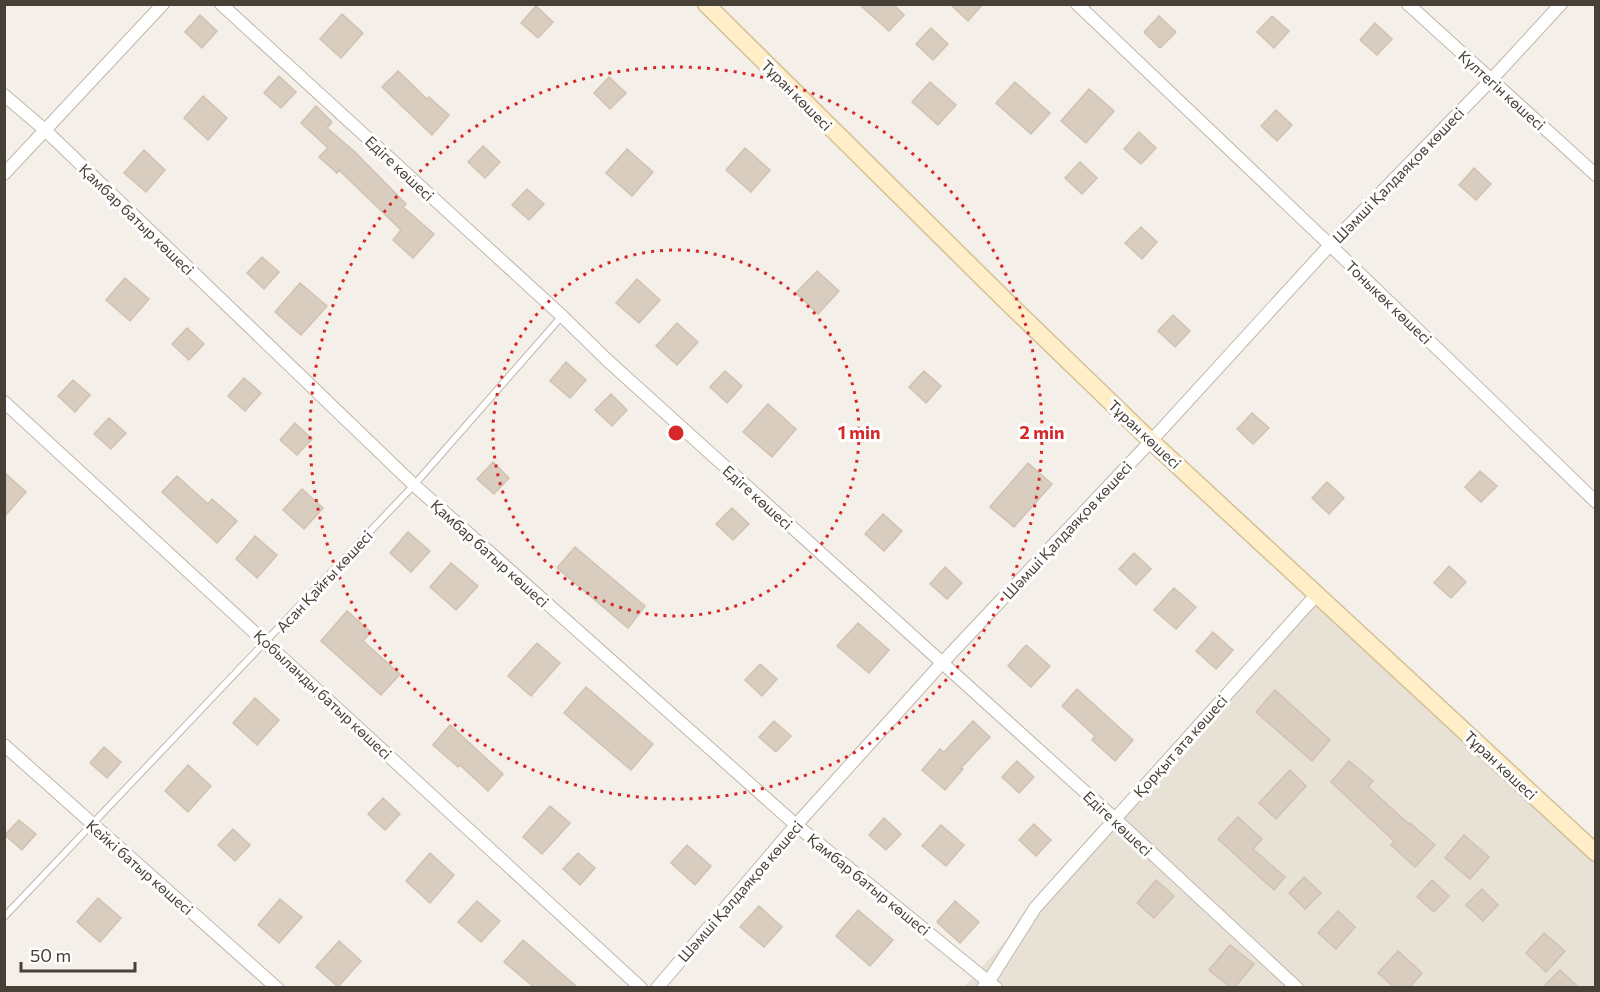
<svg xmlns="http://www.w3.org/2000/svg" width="1600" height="992" font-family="Commissioner,sans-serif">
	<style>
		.residential { fill: #e8e1d6 }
		.building { fill: #d9cdc0; stroke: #d1c2b0; stroke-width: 1.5 }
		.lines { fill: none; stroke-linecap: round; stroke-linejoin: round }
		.lane-casing { stroke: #c0b7aa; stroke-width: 8 }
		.street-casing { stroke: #c0b7aa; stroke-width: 14 }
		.secondary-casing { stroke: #d4c097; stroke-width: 19 }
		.lane { stroke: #fff; stroke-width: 6 }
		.street { stroke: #fff; stroke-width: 12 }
		.secondary { stroke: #ffeec7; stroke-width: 16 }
		.ring { fill: none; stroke: #d62828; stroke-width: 3; stroke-dasharray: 3 6 }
		.labels { text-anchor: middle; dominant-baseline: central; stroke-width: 6; stroke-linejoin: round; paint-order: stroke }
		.street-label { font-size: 15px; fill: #474036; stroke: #fff }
		.centre { fill: #d62828; stroke: #fff; stroke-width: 3 }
		.ring-label { font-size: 18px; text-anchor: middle; font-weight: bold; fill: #d62828; stroke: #fff; stroke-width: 6; stroke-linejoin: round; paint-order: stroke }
	</style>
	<rect width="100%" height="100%" fill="#f4efe8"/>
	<path class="residential" d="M 1317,594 L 1595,847 L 1595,987 L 963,988 Z"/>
	<path class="building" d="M 859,4 L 893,4 L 904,15 L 889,31 Z
		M 950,4 L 983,4 L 968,21 Z
		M 536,6 L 553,22 L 538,38 L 521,23 Z
		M 342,14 L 363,33 L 341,58 L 320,39 Z
		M 200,15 L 217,31 L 202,48 L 185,32 Z
		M 1159,16 L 1176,32 L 1160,48 L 1144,32 Z
		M 1272,16 L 1289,31 L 1274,48 L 1257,32 Z
		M 1375,23 L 1392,39 L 1377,55 L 1360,40 Z
		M 931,28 L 948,44 L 933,60 L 916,44 Z
		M 398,71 L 427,99 L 429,97 L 449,115 L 432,135 L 382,87 Z
		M 279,76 L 296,92 L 281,108 L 264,93 Z
		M 609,77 L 626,93 L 610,109 L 594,93 Z
		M 930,82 L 956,105 L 938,125 L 912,102 Z
		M 1015,82 L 1050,113 L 1031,134 L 996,103 Z
		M 1089,89 L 1114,111 L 1086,143 L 1061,121 Z
		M 203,96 L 227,118 L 208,140 L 184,118 Z
		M 316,106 L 332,122 L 327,128 L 355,152 L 406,204 L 403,207 L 434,234 L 413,258 L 393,240 L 401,230 L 339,170 L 337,173 L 319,157 L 328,148 L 301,123 Z
		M 1276,110 L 1292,125 L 1277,141 L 1261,126 Z
		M 1139,132 L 1156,148 L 1141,164 L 1124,149 Z
		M 483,146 L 500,162 L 485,178 L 468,162 Z
		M 745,148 L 770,170 L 751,192 L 726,170 Z
		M 627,149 L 653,172 L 632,196 L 606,173 Z
		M 144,150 L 165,170 L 146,192 L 124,173 Z
		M 1080,162 L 1097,178 L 1082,194 L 1065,178 Z
		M 1474,168 L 1491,184 L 1476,200 L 1459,185 Z
		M 527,189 L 544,204 L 529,220 L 512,205 Z
		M 1141,227 L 1157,242 L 1142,259 L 1125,243 Z
		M 262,257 L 279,272 L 264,289 L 247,273 Z
		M 817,271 L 839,291 L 818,314 L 796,293 Z
		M 125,278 L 149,299 L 130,321 L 106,300 Z
		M 637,279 L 660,300 L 639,323 L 616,303 Z
		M 300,283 L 327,306 L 301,335 L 275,312 Z
		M 1173,315 L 1190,331 L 1175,347 L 1158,331 Z
		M 677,323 L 698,342 L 677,365 L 656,346 Z
		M 187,328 L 204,344 L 189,360 L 172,344 Z
		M 566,362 L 586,380 L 570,398 L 550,381 Z
		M 725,371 L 742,386 L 727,403 L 710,387 Z
		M 924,371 L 941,386 L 926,403 L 909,387 Z
		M 244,378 L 261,393 L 245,411 L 228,396 Z
		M 73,380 L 90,395 L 75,412 L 58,396 Z
		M 611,394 L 627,410 L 612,426 L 595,410 Z
		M 768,404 L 796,429 L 772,457 L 743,432 Z
		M 1252,413 L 1269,428 L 1253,444 L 1237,429 Z
		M 109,418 L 126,433 L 111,449 L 94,434 Z
		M 295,423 L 312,439 L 297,455 L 280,440 Z
		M 493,462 L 509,478 L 494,494 L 477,479 Z
		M 1028,463 L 1052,484 L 1014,527 L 990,507 Z
		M 1480,471 L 1497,486 L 1481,502 L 1465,487 Z
		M 4,472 L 26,492 L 4,517 Z
		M 177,476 L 208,504 L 212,499 L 237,521 L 217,543 L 162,492 Z
		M 1327,482 L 1344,498 L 1329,514 L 1312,498 Z
		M 302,489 L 323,508 L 304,529 L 283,510 Z
		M 732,508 L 749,524 L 733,540 L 716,524 Z
		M 883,514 L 902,531 L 884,551 L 865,534 Z
		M 408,532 L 430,551 L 411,572 L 390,553 Z
		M 255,536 L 277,555 L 257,578 L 236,559 Z
		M 575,547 L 645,606 L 628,628 L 557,568 Z
		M 1134,553 L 1151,569 L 1136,585 L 1119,569 Z
		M 451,563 L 478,586 L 456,610 L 430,587 Z
		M 1449,566 L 1466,582 L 1451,598 L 1434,583 Z
		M 945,567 L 962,583 L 947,599 L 930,584 Z
		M 1174,588 L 1196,607 L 1176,629 L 1154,610 Z
		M 347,611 L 371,632 L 363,641 L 400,674 L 381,695 L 321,641 Z
		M 858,623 L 889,650 L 869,673 L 837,646 Z
		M 1213,632 L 1233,650 L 1216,669 L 1196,651 Z
		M 537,643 L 560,663 L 531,696 L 508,676 Z
		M 1026,645 L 1050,666 L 1031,687 L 1008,666 Z
		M 760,664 L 777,679 L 762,696 L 745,680 Z
		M 586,687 L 653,744 L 631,770 L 564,713 Z
		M 1077,689 L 1133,740 L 1115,761 L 1092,740 L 1095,736 L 1062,706 Z
		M 1275,690 L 1330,740 L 1312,761 L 1256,712 Z
		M 255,698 L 279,720 L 257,745 L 233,723 Z
		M 774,721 L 791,736 L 776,752 L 759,737 Z
		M 973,721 L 990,737 L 961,768 L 963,769 L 945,790 L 922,770 L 940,749 L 944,752 Z
		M 450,725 L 503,774 L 488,791 L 460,765 L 458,767 L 433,745 Z
		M 104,747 L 121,762 L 107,778 L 90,763 Z
		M 1017,761 L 1034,777 L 1019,793 L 1002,777 Z
		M 1349,761 L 1373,781 L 1368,787 L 1409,824 L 1410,823 L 1435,845 L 1415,867 L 1391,845 L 1394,841 L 1331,782 Z
		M 188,765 L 211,786 L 188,812 L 165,791 Z
		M 1290,770 L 1306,786 L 1276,819 L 1259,803 Z
		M 383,798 L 400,814 L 385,830 L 368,814 Z
		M 550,806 L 570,823 L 542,854 L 523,837 Z
		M 1238,817 L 1262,839 L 1253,849 L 1285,877 L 1274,890 L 1218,839 Z
		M 884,818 L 901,834 L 886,850 L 869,835 Z
		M 19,820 L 36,834 L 22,850 L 5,835 Z
		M 1034,824 L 1051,840 L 1036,856 L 1019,840 Z
		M 941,825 L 964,845 L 946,866 L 922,846 Z
		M 233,829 L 250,845 L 235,861 L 218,845 Z
		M 1464,835 L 1489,857 L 1470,879 L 1445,858 Z
		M 687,845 L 711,866 L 695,885 L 671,863 Z
		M 430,853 L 454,875 L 430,903 L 406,881 Z
		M 578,853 L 595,868 L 580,885 L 563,869 Z
		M 1304,877 L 1321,893 L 1305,909 L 1289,893 Z
		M 1156,880 L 1174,896 L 1154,918 L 1137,903 Z
		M 1432,880 L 1449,896 L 1434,912 L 1417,897 Z
		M 1482,889 L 1498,905 L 1483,921 L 1466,905 Z
		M 98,898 L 121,918 L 100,942 L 77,922 Z
		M 280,899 L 302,917 L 279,943 L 258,925 Z
		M 477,901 L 500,921 L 481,942 L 458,922 Z
		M 955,901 L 979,922 L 960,943 L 937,922 Z
		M 759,906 L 782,927 L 764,947 L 740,927 Z
		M 858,910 L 893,940 L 870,966 L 836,936 Z
		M 1338,911 L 1355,927 L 1336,949 L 1318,933 Z
		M 1544,933 L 1565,951 L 1546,972 L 1526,953 Z
		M 523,940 L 577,987 L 534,987 L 504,962 Z
		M 339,941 L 361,961 L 338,987 L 316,967 Z
		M 1230,945 L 1254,964 L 1235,987 L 1230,987 L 1209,970 Z
		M 1398,951 L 1422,973 L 1410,987 L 1394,987 L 1378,973 Z
		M 1560,970 L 1578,987 L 1543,987 Z"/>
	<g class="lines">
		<g class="lane-casing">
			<path id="lane" d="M 4,917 L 414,485 L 562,316"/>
		</g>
		<g class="street-casing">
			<path id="street" d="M 221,4 L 562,316 L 607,360 L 1114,818 L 1297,988
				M 1077,4 L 1330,245 L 1596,502
				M 1408,4 L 1596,175
				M 4,95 L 45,130 L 414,485 L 796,825 L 996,988
				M 4,174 L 163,4
				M 4,402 L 641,988
				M 4,745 L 277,988
				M 657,988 L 796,825 L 942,663 L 1151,441 L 1330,245 L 1491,80 L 1561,4
				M 983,988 L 989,981 L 1035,908 L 1317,594"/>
		</g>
		<g class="secondary-casing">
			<path id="secondary" d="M 706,4 L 1006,301 L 1151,441 L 1596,853"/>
		</g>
		<use href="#lane" class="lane"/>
		<use href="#street" class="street"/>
		<use href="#secondary" class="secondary"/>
	</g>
	<g class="ring">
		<circle cx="676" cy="433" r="183"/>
		<circle cx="676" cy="433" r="366"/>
	</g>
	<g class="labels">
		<g class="street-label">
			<text transform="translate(1502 90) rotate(42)">Күлтегін көшесі</text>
			<text transform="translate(797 95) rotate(45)">Тұран көшесі</text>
			<text transform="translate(400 168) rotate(43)">Едіге көшесі</text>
			<text transform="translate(1398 175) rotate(-46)">Шәмші Қалдаяқов көшесі</text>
			<text transform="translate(137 219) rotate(44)">Қамбар батыр көшесі</text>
			<text transform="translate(1389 302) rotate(44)">Тоныкөк көшесі</text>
			<text transform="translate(1145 434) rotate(43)">Тұран көшесі</text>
			<text transform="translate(758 497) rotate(42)">Едіге көшесі</text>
			<text transform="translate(1067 530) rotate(-47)">Шәмші Қалдаяқов көшесі</text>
			<text transform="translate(490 553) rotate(42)">Қамбар батыр көшесі</text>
			<text transform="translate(324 581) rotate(-47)">Асан Қайғы көшесі</text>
			<text transform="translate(323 694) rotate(43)">Қобыланды батыр көшесі</text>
			<text transform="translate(1180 746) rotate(-48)">Қорқыт ата көшесі</text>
			<text transform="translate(1501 765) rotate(43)">Тұран көшесі</text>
			<text transform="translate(1118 823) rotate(43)">Едіге көшесі</text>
			<text transform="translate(140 867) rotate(41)">Кейкі батыр көшесі</text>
			<text transform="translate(869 884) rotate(39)">Қамбар батыр көшесі</text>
			<text transform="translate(740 891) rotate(-49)">Шәмші Қалдаяқов көшесі</text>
		</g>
	</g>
	<circle cx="676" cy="433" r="9" class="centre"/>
	<g class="ring-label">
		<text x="859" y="439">1 min</text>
		<text x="1042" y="439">2 min</text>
	</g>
	<rect width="1600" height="992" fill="none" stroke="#474036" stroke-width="12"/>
	<path d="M21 962v9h114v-9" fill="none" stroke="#474036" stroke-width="3"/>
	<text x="30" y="962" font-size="18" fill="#474036" stroke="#ffffff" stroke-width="4.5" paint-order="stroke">50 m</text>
</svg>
